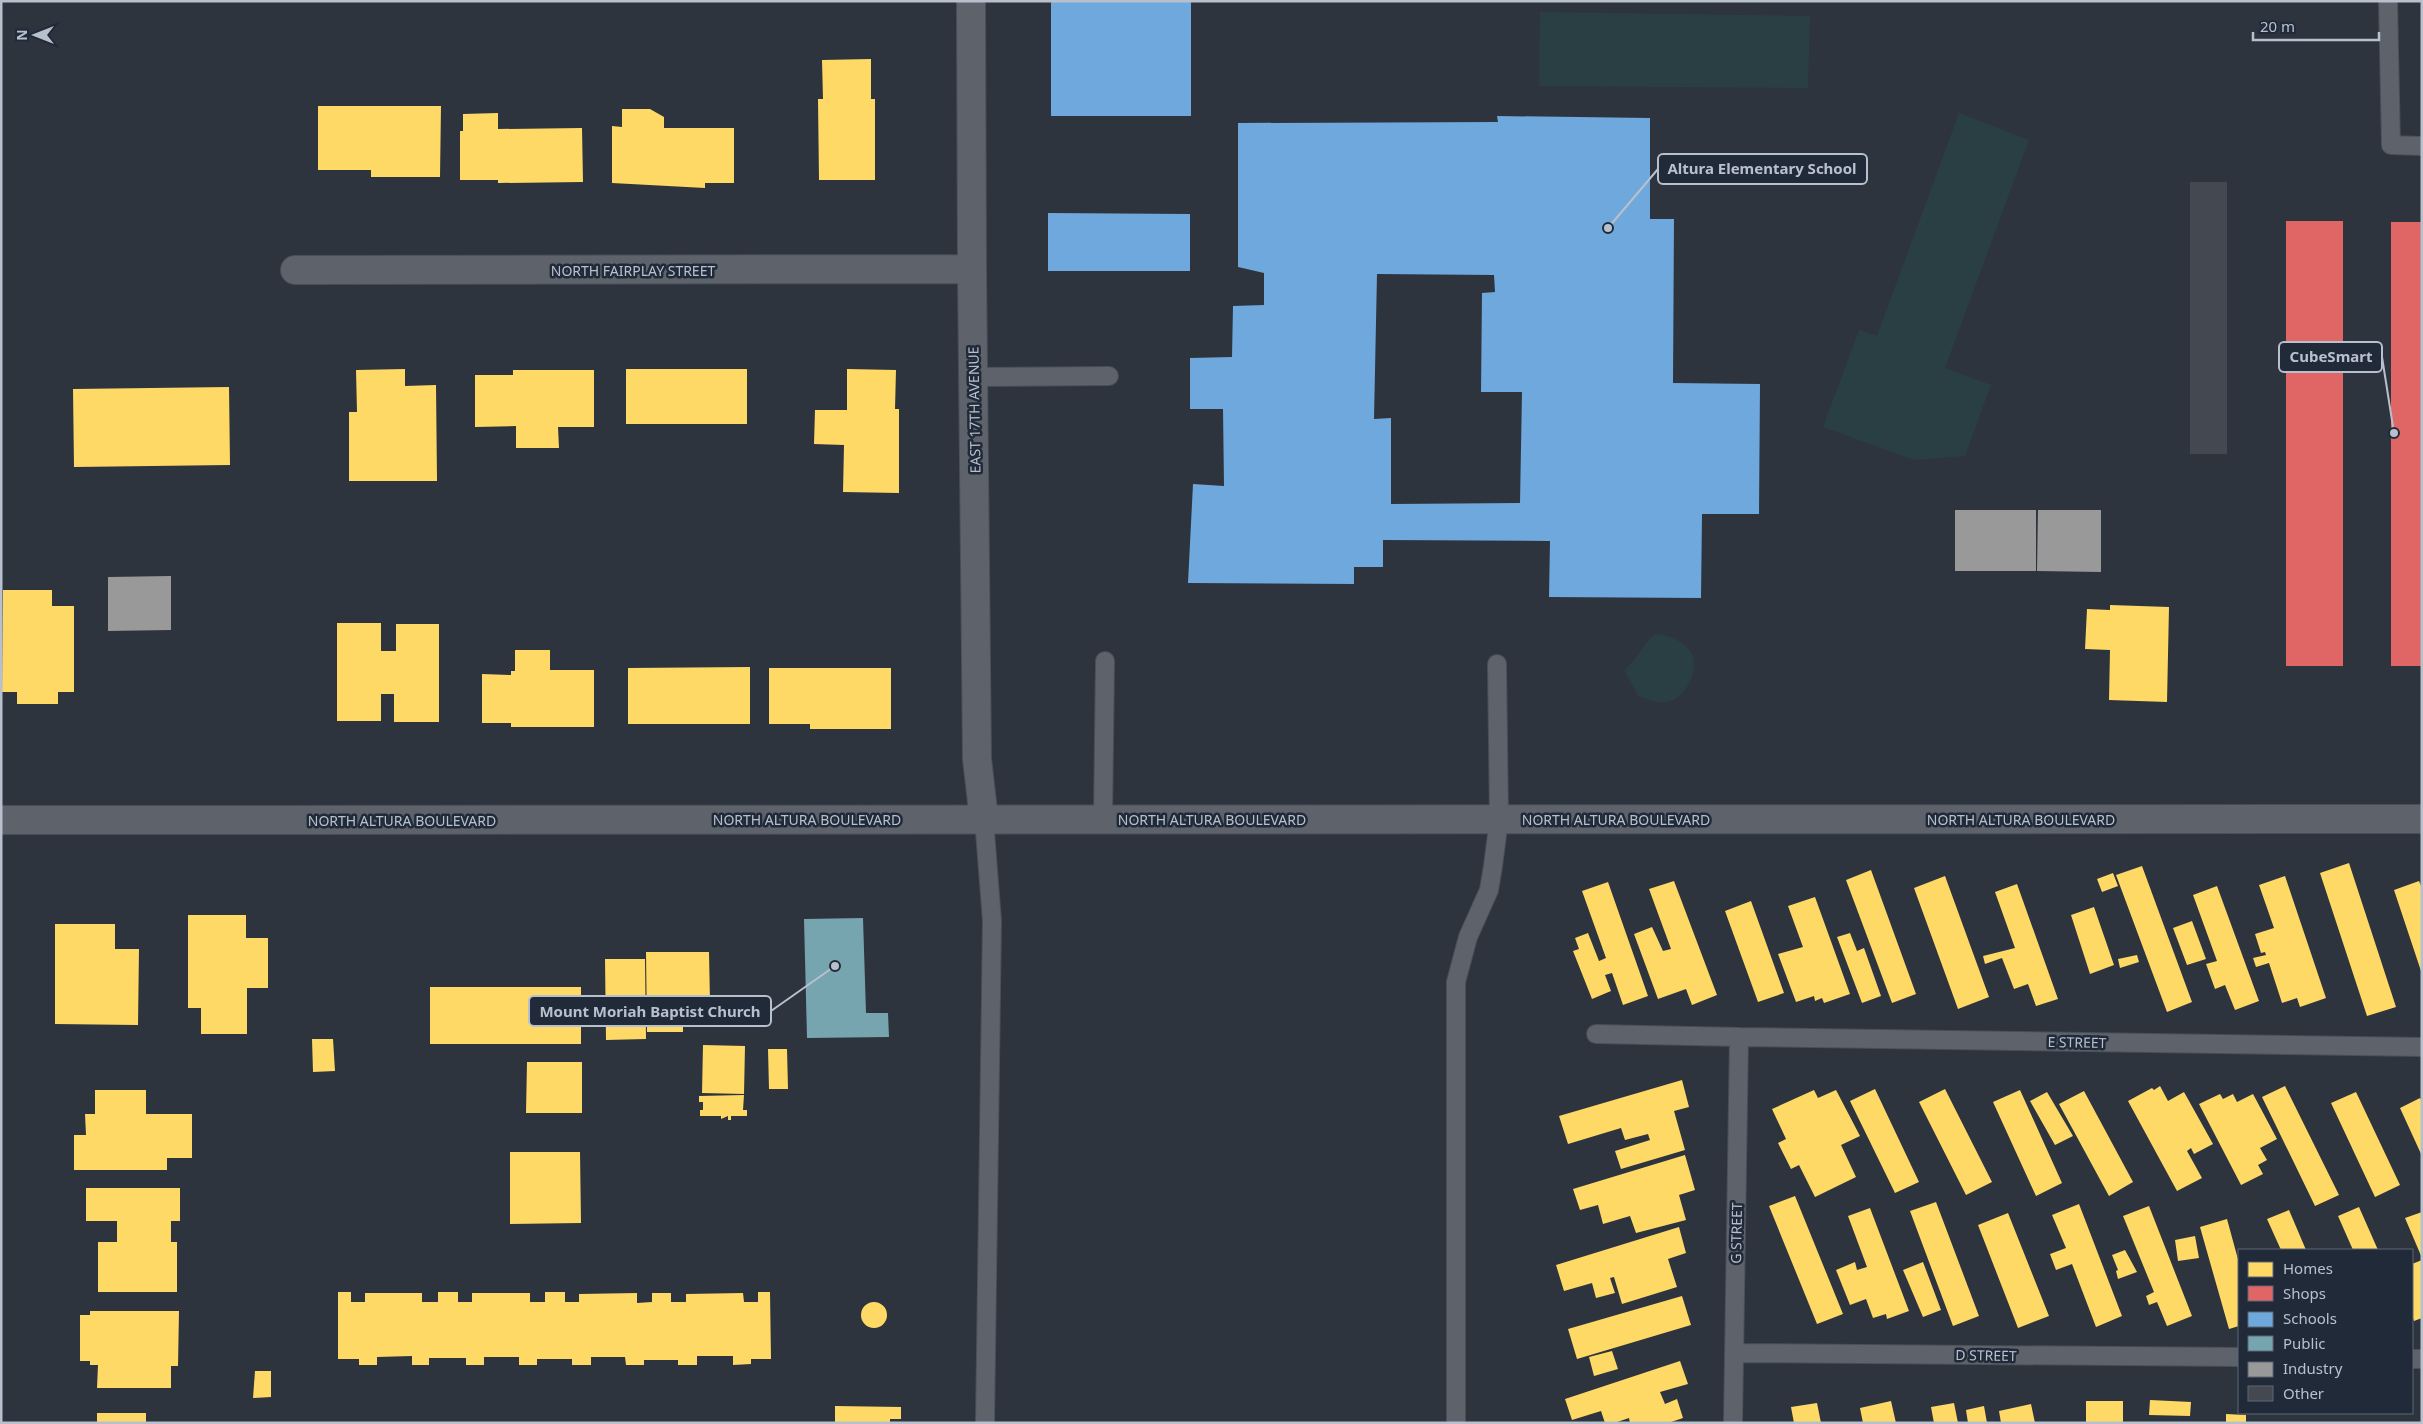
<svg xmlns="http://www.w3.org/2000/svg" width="2423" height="1424" font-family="'Noto Sans',sans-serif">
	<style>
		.green { fill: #2a3f44 }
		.homes { fill: #ffd966 }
		.shops { fill: #e06666 }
		.schools { fill: #6fa8dc; fill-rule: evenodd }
		.public { fill: #76a5af }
		.industry { fill: #999 }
		.building { fill: #444851 }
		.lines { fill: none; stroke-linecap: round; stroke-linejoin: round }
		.lane-casing { stroke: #4a4f56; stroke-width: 20 }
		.street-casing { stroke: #4a4f56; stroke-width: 30 }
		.lane { stroke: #5e636b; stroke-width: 18 }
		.street { stroke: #5e636b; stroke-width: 28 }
		.labels { text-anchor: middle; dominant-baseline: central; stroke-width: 5; stroke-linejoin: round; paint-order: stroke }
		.street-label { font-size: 14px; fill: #b9c0cd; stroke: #202a39 }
		.leader { fill: none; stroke: #b9c0cd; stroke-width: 2 }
		.callout-dot { fill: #b9c0cd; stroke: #202a39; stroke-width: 2 }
		.callout { fill: #202a39; stroke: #b9c0cd; stroke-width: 2 }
		.callout-label { font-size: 15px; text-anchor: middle; font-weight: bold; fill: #b9c0cd }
	</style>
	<rect width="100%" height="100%" fill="#2d343e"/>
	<path class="green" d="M 1540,12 L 1810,16 L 1808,88 L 1539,86 Z
		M 1959,113 L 2029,140 L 1945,368 L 1991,385 L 1965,456 L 1914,460 L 1823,427 L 1859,330 L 1877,336 Z
		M 1655,634 C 1669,635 1688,642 1693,657 C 1698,675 1683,701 1665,702 C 1655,703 1647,699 1638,696 L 1624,670 C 1637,660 1642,645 1655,634 Z"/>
	<path class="homes" d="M 871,59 L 871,99 L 875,99 L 875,180 L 819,180 L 818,99 L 823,99 L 822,60 Z
		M 318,106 L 441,106 L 440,177 L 371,177 L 371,170 L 318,170 Z
		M 622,109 L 650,109 L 664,117 L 664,128 L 734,128 L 734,183 L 705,183 L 705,188 L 612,183 L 612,126 L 622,127 Z
		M 498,113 L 498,129 L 582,128 L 583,182 L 498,183 L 498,180 L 460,180 L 460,131 L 463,131 L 463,114 Z
		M 405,369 L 405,386 L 436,385 L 437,481 L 349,481 L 349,412 L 357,412 L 356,370 Z
		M 626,369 L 747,369 L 747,424 L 626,424 Z
		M 847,369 L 896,370 L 895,409 L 899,409 L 899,493 L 843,492 L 844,445 L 814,444 L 815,410 L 847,410 Z
		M 513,370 L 594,370 L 594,427 L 558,427 L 559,448 L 516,448 L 516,426 L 475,427 L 475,375 L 513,375 Z
		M 229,387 L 230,465 L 74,467 L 73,389 Z
		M 3,590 L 52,590 L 52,606 L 74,606 L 74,692 L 58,692 L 58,704 L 17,704 L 17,692 L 2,692 Z
		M 2110,605 L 2169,607 L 2167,702 L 2109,700 L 2110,650 L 2085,649 L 2087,609 L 2110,610 Z
		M 337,623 L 381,623 L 381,651 L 396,651 L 396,624 L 439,624 L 439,722 L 394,722 L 394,694 L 381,694 L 381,721 L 337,721 Z
		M 515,650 L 550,650 L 550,670 L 594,670 L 594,727 L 511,727 L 511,723 L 482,723 L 482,674 L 511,675 L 511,671 L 515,671 Z
		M 750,667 L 750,724 L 628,724 L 628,668 Z
		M 769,668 L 891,668 L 891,729 L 810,729 L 810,724 L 769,724 Z
		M 2349,863 L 2396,1007 L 2367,1016 L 2320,873 Z
		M 2142,866 L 2192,1002 L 2167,1012 L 2116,875 Z
		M 1871,870 L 1916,994 L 1892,1003 L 1846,880 Z
		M 2113,873 L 2118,886 L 2102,892 L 2097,879 Z
		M 1945,876 L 1989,997 L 1958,1009 L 1914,888 Z
		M 2285,876 L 2326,998 L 2300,1007 L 2297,998 L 2282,1003 L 2269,963 L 2256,967 L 2253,958 L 2266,955 L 2265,952 L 2261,953 L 2255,934 L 2274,928 L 2259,885 Z
		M 1674,881 L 1717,995 L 1692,1005 L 1686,989 L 1658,999 L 1634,934 L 1652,927 L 1663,951 L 1671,949 L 1649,889 Z
		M 2419,881 L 2422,888 L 2421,971 L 2394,890 Z
		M 1608,882 L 1648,996 L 1623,1005 L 1612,973 L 1605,975 L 1611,991 L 1592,999 L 1573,951 L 1579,949 L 1575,938 L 1588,933 L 1599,961 L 1606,958 L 1582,891 Z
		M 2017,884 L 2058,999 L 2036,1006 L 2028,984 L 2014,989 L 2002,958 L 1985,964 L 1983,956 L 2015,948 L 1995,892 Z
		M 2217,886 L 2259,1001 L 2235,1010 L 2225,985 L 2215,989 L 2206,964 L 2217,961 L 2193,895 Z
		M 1815,897 L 1850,994 L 1824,1003 L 1822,998 L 1815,1001 L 1814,996 L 1796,1002 L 1778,954 L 1803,947 L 1788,906 Z
		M 1751,901 L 1784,993 L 1758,1002 L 1725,911 Z
		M 2094,907 L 2114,965 L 2090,974 L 2071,915 Z
		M 188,915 L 246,915 L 246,938 L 268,938 L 268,988 L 247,988 L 247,1034 L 201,1034 L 201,1008 L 188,1008 Z
		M 2192,921 L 2206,959 L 2187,965 L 2173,928 Z
		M 55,924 L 115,924 L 115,949 L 139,949 L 138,1025 L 55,1024 Z
		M 1850,933 L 1857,951 L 1864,948 L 1881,996 L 1862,1003 L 1837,937 Z
		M 646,952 L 709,952 L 710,1002 L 683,1002 L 683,1032 L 647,1032 Z
		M 2137,955 L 2139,962 L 2120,968 L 2118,959 Z
		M 605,959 L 645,959 L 646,1039 L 606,1040 Z
		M 430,987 L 581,987 L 581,1044 L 430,1044 Z
		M 312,1039 L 333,1039 L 335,1071 L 313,1072 Z
		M 703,1045 L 745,1046 L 744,1094 L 702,1093 Z
		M 768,1049 L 787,1049 L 788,1089 L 769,1089 Z
		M 527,1062 L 582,1062 L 582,1113 L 526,1113 Z
		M 1682,1080 L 1689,1107 L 1674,1111 L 1685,1150 L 1621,1169 L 1615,1151 L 1650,1140 L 1648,1134 L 1625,1140 L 1621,1128 L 1568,1144 L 1559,1116 Z
		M 2160,1086 L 2168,1101 L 2184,1092 L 2213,1144 L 2194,1154 L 2191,1148 L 2187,1151 L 2202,1178 L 2177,1191 L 2128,1101 L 2152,1088 L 2154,1090 Z
		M 2285,1086 L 2339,1195 L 2315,1206 L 2262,1097 Z
		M 1875,1089 L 1919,1182 L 1895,1193 L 1850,1101 Z
		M 1945,1089 L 1992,1182 L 1966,1195 L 1919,1102 Z
		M 95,1090 L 146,1090 L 146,1114 L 192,1114 L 192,1158 L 167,1158 L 167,1170 L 74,1170 L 74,1135 L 86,1135 L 85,1114 L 95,1114 Z
		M 1814,1090 L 1818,1098 L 1836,1090 L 1860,1136 L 1841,1145 L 1856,1177 L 1815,1197 L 1799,1165 L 1791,1169 L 1778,1143 L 1786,1139 L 1772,1109 Z
		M 2020,1090 L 2062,1183 L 2036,1196 L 1993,1102 Z
		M 2084,1091 L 2133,1182 L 2109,1196 L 2059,1104 Z
		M 2047,1092 L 2073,1136 L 2055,1145 L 2030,1101 Z
		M 2356,1092 L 2400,1185 L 2375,1197 L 2331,1103 Z
		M 2220,1094 L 2223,1099 L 2233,1094 L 2237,1102 L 2253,1094 L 2277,1139 L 2260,1148 L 2267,1160 L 2258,1165 L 2263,1174 L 2241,1185 L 2199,1104 Z
		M 744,1095 L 743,1110 L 747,1110 L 747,1116 L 731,1116 L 731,1120 L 728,1120 L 728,1116 L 721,1119 L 721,1116 L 700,1116 L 700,1110 L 703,1110 L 703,1102 L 699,1102 L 699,1096 Z
		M 2420,1098 L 2422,1101 L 2422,1156 L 2400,1108 Z
		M 510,1152 L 580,1152 L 581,1223 L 510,1224 Z
		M 1685,1155 L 1695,1190 L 1679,1195 L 1686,1220 L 1636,1233 L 1630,1216 L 1603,1224 L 1598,1205 L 1580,1210 L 1573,1189 Z
		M 86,1188 L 180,1188 L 180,1221 L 171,1221 L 171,1242 L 177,1242 L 177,1292 L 98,1292 L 98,1242 L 117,1242 L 117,1221 L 86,1221 Z
		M 1795,1196 L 1843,1314 L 1817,1324 L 1769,1206 Z
		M 1936,1202 L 1979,1316 L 1953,1326 L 1910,1211 Z
		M 2079,1204 L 2122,1316 L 2096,1327 L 2072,1264 L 2056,1270 L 2050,1254 L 2066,1248 L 2052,1215 Z
		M 2149,1206 L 2192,1316 L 2167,1326 L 2157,1302 L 2149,1305 L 2146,1296 L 2154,1292 L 2123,1216 Z
		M 2359,1207 L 2378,1250 L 2353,1250 L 2338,1216 Z
		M 1870,1208 L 1909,1311 L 1887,1319 L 1886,1314 L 1873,1318 L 1866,1299 L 1850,1305 L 1836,1270 L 1855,1262 L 1857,1270 L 1867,1267 L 1848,1216 Z
		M 2289,1210 L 2306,1250 L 2281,1250 L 2267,1219 Z
		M 2422,1212 L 2422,1258 L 2405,1218 Z
		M 2008,1213 L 2049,1316 L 2018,1328 L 1978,1225 Z
		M 2227,1219 L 2239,1263 L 2239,1326 L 2229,1329 L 2200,1227 Z
		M 1679,1227 L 1686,1253 L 1668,1259 L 1677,1287 L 1622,1304 L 1614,1277 L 1610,1278 L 1615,1293 L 1596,1298 L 1592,1283 L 1564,1291 L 1556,1265 Z
		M 2195,1236 L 2199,1258 L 2178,1261 L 2175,1240 Z
		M 2125,1250 L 2137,1272 L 2118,1279 L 2116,1271 L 2118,1270 L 2112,1255 Z
		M 2422,1260 L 2422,1318 L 2414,1321 L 2412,1316 L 2412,1264 Z
		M 1923,1262 L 1941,1310 L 1923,1317 L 1903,1270 Z
		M 338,1292 L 351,1292 L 351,1302 L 365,1302 L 365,1293 L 422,1293 L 422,1302 L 438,1302 L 438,1292 L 458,1292 L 458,1302 L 472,1302 L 472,1293 L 530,1293 L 530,1302 L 545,1302 L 545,1292 L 565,1292 L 565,1302 L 579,1302 L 579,1294 L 637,1293 L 637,1303 L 652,1302 L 652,1293 L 671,1293 L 671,1302 L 686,1302 L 686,1294 L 743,1293 L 744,1302 L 758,1302 L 758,1292 L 770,1292 L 771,1359 L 751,1359 L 751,1364 L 733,1365 L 733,1356 L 697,1356 L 697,1365 L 678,1365 L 678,1360 L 644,1360 L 644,1365 L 626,1365 L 625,1357 L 591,1357 L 591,1365 L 572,1365 L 572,1359 L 537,1359 L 537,1365 L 519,1365 L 519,1357 L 484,1357 L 484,1365 L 466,1365 L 466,1358 L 429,1358 L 429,1365 L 412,1365 L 412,1356 L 377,1357 L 377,1365 L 359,1365 L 359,1359 L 338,1359 Z
		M 1682,1296 L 1691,1325 L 1577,1359 L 1568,1329 Z
		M861 1315a13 13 0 1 1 26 0a13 13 0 1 1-26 0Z
		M 90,1311 L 179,1311 L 178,1366 L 171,1366 L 171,1388 L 97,1388 L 98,1365 L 90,1365 L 90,1361 L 80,1361 L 80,1315 L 90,1315 Z
		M 1612,1351 L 1618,1369 L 1594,1376 L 1589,1357 Z
		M 1680,1361 L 1688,1384 L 1660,1392 L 1665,1404 L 1677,1399 L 1683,1418 L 1668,1423 L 1630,1423 L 1629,1418 L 1614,1423 L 1605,1423 L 1601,1411 L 1572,1420 L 1565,1399 Z
		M 255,1371 L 271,1371 L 271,1397 L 253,1398 Z
		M 2150,1400 L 2191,1402 L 2190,1416 L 2149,1415 Z
		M 1891,1401 L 1896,1423 L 1863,1423 L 1860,1408 Z
		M 2086,1401 L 2123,1401 L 2123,1423 L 2086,1423 Z
		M 1817,1403 L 1821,1423 L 1794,1423 L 1791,1407 Z
		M 1954,1403 L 1958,1423 L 1934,1423 L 1931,1407 Z
		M 2031,1404 L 2035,1423 L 2001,1423 L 1999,1411 Z
		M 835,1406 L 901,1407 L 901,1419 L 890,1419 L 890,1423 L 835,1423 Z
		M 1984,1406 L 1987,1423 L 1968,1423 L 1966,1410 Z
		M 97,1413 L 146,1413 L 146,1423 L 97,1423 Z
		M 2226,1414 L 2246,1415 L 2246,1423 L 2226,1423 Z"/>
	<path class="shops" d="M 2286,221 L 2343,221 L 2343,666 L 2286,666 Z
		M 2391,222 L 2422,222 L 2422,666 L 2391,666 Z"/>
	<path class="schools" d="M 1051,1 L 1191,1 L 1191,116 L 1051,116 Z
		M 1497,116 L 1650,118 L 1650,219 L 1674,219 L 1673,383 L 1760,384 L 1759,514 L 1702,514 L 1701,598 L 1549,597 L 1550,541 L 1383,540 L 1383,567 L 1354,567 L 1354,584 L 1188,583 L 1193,484 L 1224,486 L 1223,409 L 1190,409 L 1190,358 L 1232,357 L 1233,306 L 1264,305 L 1264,273 L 1238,267 L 1238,123 L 1498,122 ZM 1377,274 L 1494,275 L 1495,292 L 1482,293 L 1481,392 L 1522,392 L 1520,503 L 1391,504 L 1391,418 L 1374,419 Z
		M 1048,213 L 1190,214 L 1190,271 L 1048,271 Z"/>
	<path class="public" d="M 863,918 L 866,1013 L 888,1013 L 889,1037 L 807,1038 L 804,919 Z"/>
	<path class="industry" d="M 1955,510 L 2036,510 L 2036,571 L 1955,571 Z
		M 2038,510 L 2101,510 L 2101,572 L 2037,571 Z
		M 171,576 L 171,630 L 108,631 L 108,577 Z"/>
	<path class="building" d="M 2190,182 L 2227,182 L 2227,454 L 2190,454 Z"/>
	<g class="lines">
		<g class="lane-casing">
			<path id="lane" d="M 2388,1 L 2391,145 L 2422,146
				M 973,377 L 1109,376
				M 984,819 L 992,921 L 985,1423
				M 1103,819 L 1105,661
				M 1596,1034 L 1739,1037
				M 1734,1353 L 2239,1357
				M 2412,1359 L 2422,1359
				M 1456,1423 L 1456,982 L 1468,937 L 1489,890 L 1493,866 L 1499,819 L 1497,664
				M 1733,1423 L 1739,1037 L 2422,1047"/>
		</g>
		<g class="street-casing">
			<path id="street" d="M 971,1 L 972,269 L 977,759 L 984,819
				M 295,270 L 972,269
				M 1,820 L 2422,819"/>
		</g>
		<use href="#lane" class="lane"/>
		<use href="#street" class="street"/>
	</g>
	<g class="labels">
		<g class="street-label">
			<text x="633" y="270">NORTH FAIRPLAY STREET</text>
			<text transform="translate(974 410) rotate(-91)">EAST 17TH AVENUE</text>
			<text x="807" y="819">NORTH ALTURA BOULEVARD</text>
			<text x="1212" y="819">NORTH ALTURA BOULEVARD</text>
			<text x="1616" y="819">NORTH ALTURA BOULEVARD</text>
			<text x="2021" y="819">NORTH ALTURA BOULEVARD</text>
			<text x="402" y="820">NORTH ALTURA BOULEVARD</text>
			<text transform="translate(2077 1042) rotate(1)">E STREET</text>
			<text transform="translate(1736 1233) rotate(-89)">G STREET</text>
			<text transform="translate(1986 1355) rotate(1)">D STREET</text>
		</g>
	</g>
	<path class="leader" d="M1608 228L1658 169M2394 433L2382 357M835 966L771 1011"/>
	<g class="callout-dot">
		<circle cx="1608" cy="228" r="5"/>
		<circle cx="2394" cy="433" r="5"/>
		<circle cx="835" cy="966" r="5"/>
	</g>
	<g class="callout">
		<rect x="1658" y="154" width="209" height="30" rx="5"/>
		<rect x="2279" y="342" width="103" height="30" rx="5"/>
		<rect x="529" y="996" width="242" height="30" rx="5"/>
	</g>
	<g class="callout-label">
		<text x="1762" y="174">Altura Elementary School</text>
		<text x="2331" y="362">CubeSmart</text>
		<text x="650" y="1017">Mount Moriah Baptist Church</text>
	</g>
	<rect width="2423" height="1424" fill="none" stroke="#b9c0cd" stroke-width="5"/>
	<rect x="2238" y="1249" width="175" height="165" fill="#202a39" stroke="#5d6674"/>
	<rect x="2248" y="1262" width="25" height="15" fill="#ffd966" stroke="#5d6674"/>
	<text x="2283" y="1274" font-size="15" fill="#b9c0cd">Homes</text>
	<rect x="2248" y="1286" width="25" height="15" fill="#e06666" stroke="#5d6674"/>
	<text x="2283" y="1299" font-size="15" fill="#b9c0cd">Shops</text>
	<rect x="2248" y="1312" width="25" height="15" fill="#6fa8dc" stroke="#5d6674"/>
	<text x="2283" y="1324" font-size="15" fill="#b9c0cd">Schools</text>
	<rect x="2248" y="1336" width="25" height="15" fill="#76a5af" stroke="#5d6674"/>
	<text x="2283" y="1349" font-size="15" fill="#b9c0cd">Public</text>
	<rect x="2248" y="1362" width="25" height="15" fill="#999999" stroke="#5d6674"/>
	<text x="2283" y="1374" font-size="15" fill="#b9c0cd">Industry</text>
	<rect x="2248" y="1386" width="25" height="15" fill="#444851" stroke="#5d6674"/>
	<text x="2283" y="1399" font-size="15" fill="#b9c0cd">Other</text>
	<g transform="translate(35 35) rotate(270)" stroke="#202a39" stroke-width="4" paint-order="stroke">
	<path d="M0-4L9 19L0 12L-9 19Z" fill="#b9c0cd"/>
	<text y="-8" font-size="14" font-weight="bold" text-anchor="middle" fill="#b9c0cd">N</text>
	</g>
	<path d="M2253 32v8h126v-8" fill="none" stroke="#b9c0cd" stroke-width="2.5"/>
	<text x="2260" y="32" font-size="15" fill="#b9c0cd" stroke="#202a39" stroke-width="4" paint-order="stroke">20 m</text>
</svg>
